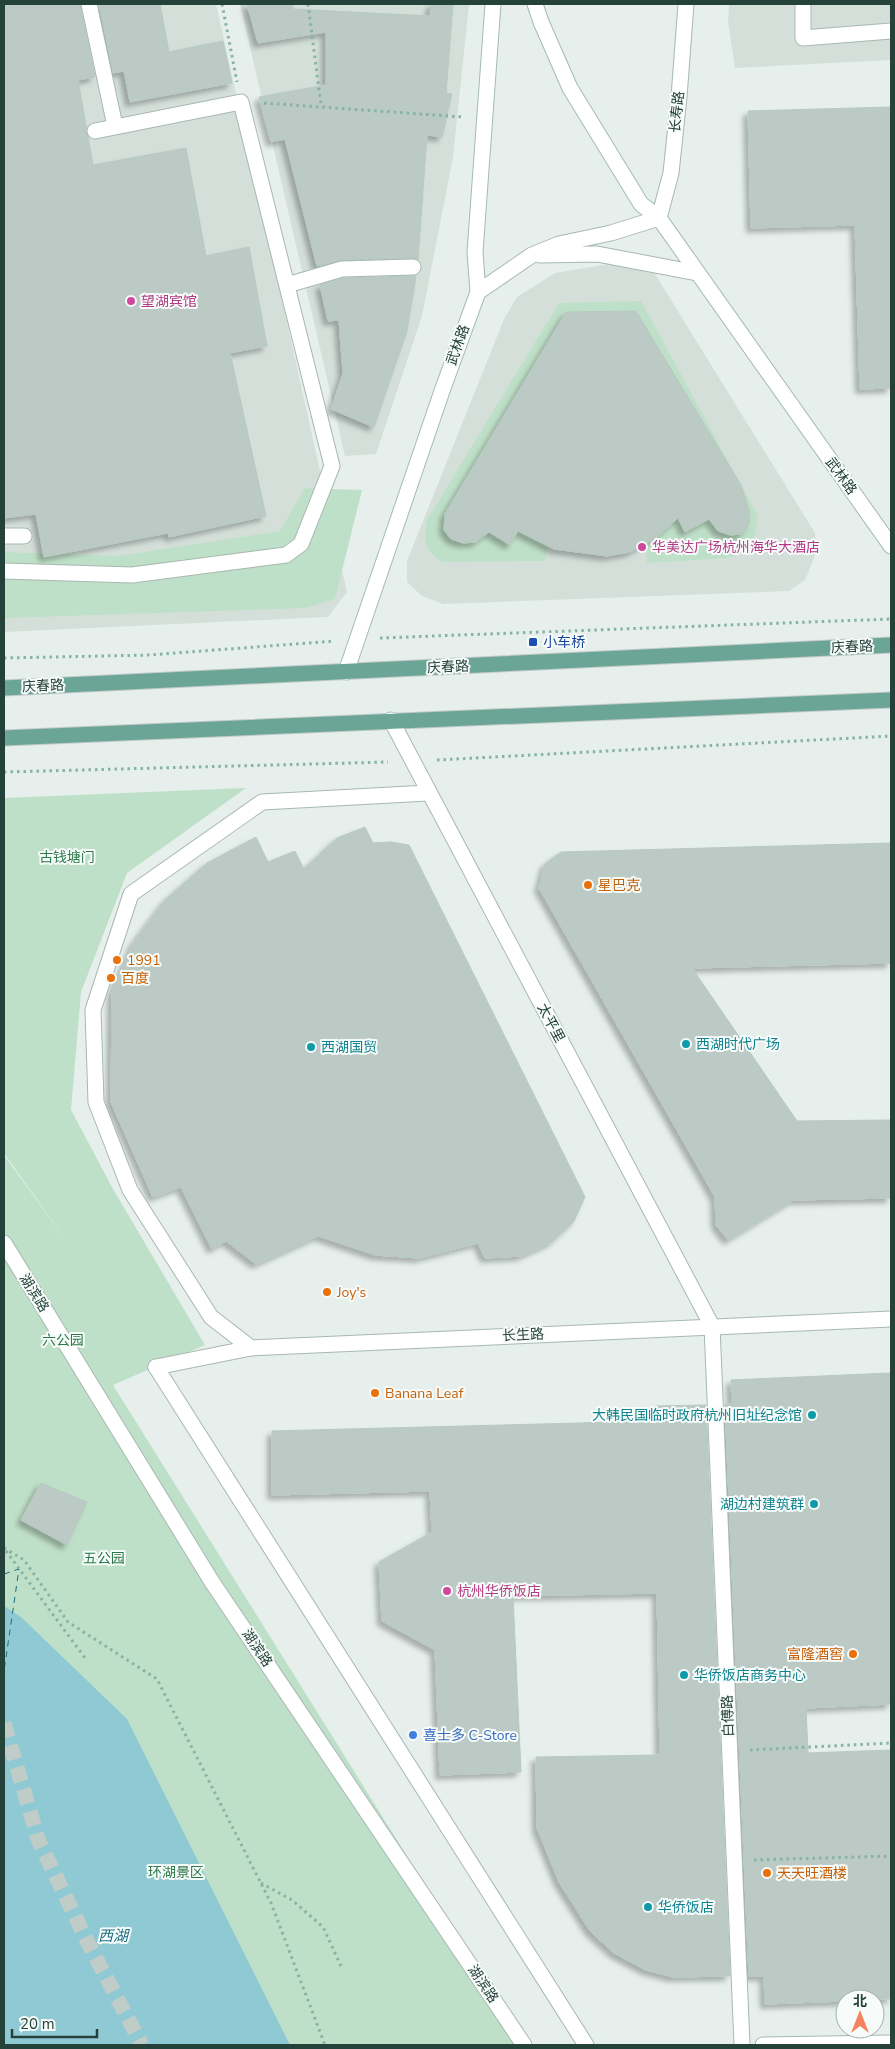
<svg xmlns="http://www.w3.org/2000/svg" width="895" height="2049" font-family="'Nunito Sans','Noto Sans SC',sans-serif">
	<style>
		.built { fill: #d4dfda }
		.green { fill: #bfe0c8 }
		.water { fill: #8ec9d4 }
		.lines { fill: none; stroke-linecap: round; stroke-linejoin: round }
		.ferry { stroke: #1c6f80; stroke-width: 1; stroke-dasharray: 6 5; stroke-linecap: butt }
		.building { fill: #bbcac4; stroke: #b8c9c2; filter: url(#shadow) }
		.primary-tunnel { stroke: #bfccc8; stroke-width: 15; stroke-dasharray: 15 8; stroke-linecap: butt }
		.lane-casing { stroke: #a8b8b2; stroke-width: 17 }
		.street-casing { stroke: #a8b8b2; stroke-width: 17 }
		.secondary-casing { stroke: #a4bbb3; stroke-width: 17 }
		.primary-casing { stroke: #c2cac8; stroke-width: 17 }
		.path { stroke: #86b3a5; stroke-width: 3; stroke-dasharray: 2.5 4; stroke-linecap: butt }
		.lane { stroke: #fff; stroke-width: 15 }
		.street { stroke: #fff; stroke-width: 15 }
		.secondary { stroke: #fff; stroke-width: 15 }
		.primary { stroke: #6aa596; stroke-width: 15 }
		.hotel-dot { fill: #d1479c; stroke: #f7fbf9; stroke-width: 2 }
		.transit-dot { fill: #1a4fb4; stroke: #f7fbf9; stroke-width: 2 }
		.food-dot { fill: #e8710a; stroke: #f7fbf9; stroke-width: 2 }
		.culture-dot { fill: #0f9aa8; stroke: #f7fbf9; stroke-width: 2 }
		.shop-dot { fill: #3f7fe0; stroke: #f7fbf9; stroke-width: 2 }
		.labels { text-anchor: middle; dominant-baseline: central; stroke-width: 4; stroke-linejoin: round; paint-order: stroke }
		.street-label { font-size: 14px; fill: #24423a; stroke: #f7fbf9 }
		.hotel-label { font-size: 14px; fill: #b23c85; stroke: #f7fbf9; text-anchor: start }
		.transit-label { font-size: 14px; fill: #164399; stroke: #f7fbf9; text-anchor: start }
		.park-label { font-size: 14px; fill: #2d7a4b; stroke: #f7fbf9 }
		.food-label { font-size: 14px; fill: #c56008; stroke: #f7fbf9; text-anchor: start }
		.culture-label { font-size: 14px; fill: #0d838f; stroke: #f7fbf9; text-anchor: start }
		.shop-label { font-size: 14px; fill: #366cbe; stroke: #f7fbf9; text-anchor: start }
		.water-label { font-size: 15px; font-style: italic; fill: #1c6f80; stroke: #f7fbf9 }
	</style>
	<defs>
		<filter id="shadow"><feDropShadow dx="-4.5" dy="4.5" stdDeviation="2.5" flood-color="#0004"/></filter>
	</defs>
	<rect width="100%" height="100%" fill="#e6efeb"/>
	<path class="built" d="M 4,4 L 216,4 L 347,592 L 328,617 L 4,632 Z
		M 240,4 L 469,4 L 453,157 L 422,316 L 376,454 L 345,456 Z
		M 729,4 L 891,4 L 891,60 L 735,68 L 728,22 Z
		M 645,258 L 815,533 L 816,553 L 805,580 L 789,591 L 443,604 L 422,596 L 407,582 L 407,561 L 505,317 L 517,297 L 555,273 Z"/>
	<path class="green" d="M 641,301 L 758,516 L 755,534 L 746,552 L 727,558 L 647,563 L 645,527 L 551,530 L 545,561 L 443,562 C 423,550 424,542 427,520 L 559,303 Z
		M 305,488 L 362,490 L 335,599 L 305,608 L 4,618 L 4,552 L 118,556 L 280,531 Z
		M 246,788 L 127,873 L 81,992 L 71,1110 L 113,1189 L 205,1345 L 113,1385 L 525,2045 L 4,2045 L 4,1155 L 70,1246 L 4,1153 L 4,798 Z"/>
	<path class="water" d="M 4,1606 L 21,1617 L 127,1719 L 290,2045 L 4,2045 Z"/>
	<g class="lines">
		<path class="ferry" d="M 4,1574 L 19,1569 L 4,1671"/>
	</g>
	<path class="building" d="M 4,4 L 80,4 L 95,77 L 78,80 L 93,165 L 186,148 L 206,256 L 249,247 L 267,346 L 230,353 L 266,516 L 169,537 L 168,533 L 44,557 L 36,514 L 4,518 Z
		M 99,4 L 160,4 L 169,52 L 223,41 L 232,83 L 130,102 L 124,71 L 113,73 Z
		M 247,4 L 292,4 L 293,9 L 430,16 L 431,4 L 453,4 L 446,93 L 452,94 L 442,137 L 427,135 L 418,259 L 342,260 L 317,266 L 285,139 L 271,142 L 259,97 L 326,85 L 326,32 L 258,43 Z
		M 891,107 L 891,388 L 860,389 L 855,225 L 751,228 L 748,111 Z
		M 416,276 L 407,331 L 374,427 L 331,409 L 343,373 L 339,320 L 328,321 L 320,285 L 343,278 Z
		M 636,311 L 741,485 L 750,513 L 749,525 L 742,534 L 730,535 L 718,531 L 709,519 L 685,532 L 678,518 L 656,538 L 630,552 L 607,556 L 554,549 L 518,531 L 510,545 L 489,532 L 476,542 L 463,543 L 451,539 L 444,530 L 445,514 L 566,312 Z
		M 365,827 L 373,843 L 391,842 L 409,845 L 585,1197 L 574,1221 L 552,1242 L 521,1256 L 485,1258 L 478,1243 L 419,1258 L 375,1255 L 318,1236 L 256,1264 L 226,1241 L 212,1249 L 181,1187 L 153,1197 L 111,1102 L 112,993 L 134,942 L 165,900 L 207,863 L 256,837 L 268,862 L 295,851 L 304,869 L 337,838 Z
		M 891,843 L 891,963 L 692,968 L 797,1121 L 891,1120 L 891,1198 L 793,1200 L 728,1240 L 716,1225 L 715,1197 L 539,888 L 545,864 L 561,852 Z
		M 891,1373 L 891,1704 L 806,1708 L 808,1753 L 891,1750 L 891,1999 L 845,1999 L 845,2001 L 765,2004 L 764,1976 L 749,1976 L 725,1404 L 732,1404 L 731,1380 Z
		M 706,1405 L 730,1976 L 673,1977 L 646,1970 L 614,1953 L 590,1931 L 559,1882 L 537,1828 L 536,1757 L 660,1755 L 657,1593 L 513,1596 L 521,1772 L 440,1775 L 435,1650 L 382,1621 L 379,1562 L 432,1532 L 430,1491 L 272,1495 L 272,1431 L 656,1421 L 655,1406 Z
		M 41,1483 L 87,1502 L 67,1545 L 21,1520 Z"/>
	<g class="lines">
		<path class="primary-tunnel" d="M 4,1723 L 38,1839 L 88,1943 L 142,2045"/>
		<g class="lane-casing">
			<path id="lane" d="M 89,4 L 115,126
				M 803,4 L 803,38 L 891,31
				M 287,285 L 342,269 L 413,267
				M 4,536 L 24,536
				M 4,571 L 132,575 L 286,555 L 301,544 L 332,466 L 241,102 L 95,131
				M 251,1348 L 211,1317 L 130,1190 L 96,1102 L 93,1010 L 131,894 L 262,802 L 428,793
				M 156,1367 L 586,2045"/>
		</g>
		<g class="street-casing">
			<path id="street" d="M 539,255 L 597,254 L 697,273
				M 478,292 L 532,255 L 559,244 L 611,233 L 659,218 L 671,173 L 679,97 L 686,4
				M 391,720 L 712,1326 L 742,2045
				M 4,1243 L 212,1582 L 524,2045
				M 156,1367 L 251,1348 L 891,1319
				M 763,2045 L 891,2043"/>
		</g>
		<g class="secondary-casing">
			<path id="secondary" d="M 535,4 L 541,22 L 570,88 L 641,204 L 659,218 L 891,546
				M 346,672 L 442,391 L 478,292 L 475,252 L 493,4"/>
		</g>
		<g class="primary-casing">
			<path id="primary" d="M 4,688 L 891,645
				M 4,738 L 891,700"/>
		</g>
		<path class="path" d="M 222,4 L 237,82
			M 308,4 L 321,105
			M 264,103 L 463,117
			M 380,638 L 891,619
			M 4,658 L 150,655 L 334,641
			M 437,760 L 891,736
			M 4,772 L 388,762
			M 4,1548 L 24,1560 L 68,1622 L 157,1679 L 271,1903 L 325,2045
			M 6,1551 L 85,1658
			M 750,1750 L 891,1743
			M 754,1860 L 891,1856
			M 261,1883 L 292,1900 L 323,1927 L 341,1966"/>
		<use href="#lane" class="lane"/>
		<use href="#street" class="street"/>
		<use href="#secondary" class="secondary"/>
		<use href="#primary" class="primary"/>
	</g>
	<g class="hotel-dot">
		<circle cx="131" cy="301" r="5"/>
		<circle cx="642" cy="547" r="5"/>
		<circle cx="447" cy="1591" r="5"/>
	</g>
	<rect class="transit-dot" x="528" y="637" width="10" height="10" rx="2.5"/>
	<g class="food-dot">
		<circle cx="588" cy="885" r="5"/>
		<circle cx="117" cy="960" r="5"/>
		<circle cx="111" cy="978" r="5"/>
		<circle cx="327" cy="1292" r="5"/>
		<circle cx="375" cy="1393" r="5"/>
		<circle cx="853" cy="1654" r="5"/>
		<circle cx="767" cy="1873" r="5"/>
	</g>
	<g class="culture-dot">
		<circle cx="686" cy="1044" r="5"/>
		<circle cx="311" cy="1047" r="5"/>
		<circle cx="812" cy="1415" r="5"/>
		<circle cx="814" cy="1504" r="5"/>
		<circle cx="684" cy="1675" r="5"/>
		<circle cx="648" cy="1907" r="5"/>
	</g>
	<circle class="shop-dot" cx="413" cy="1735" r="5"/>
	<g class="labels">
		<g class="street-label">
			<text transform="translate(677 112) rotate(-84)">长寿路</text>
			<text transform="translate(458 345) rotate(-70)">武林路</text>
			<text transform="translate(841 476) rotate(54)">武林路</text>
			<text transform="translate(852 647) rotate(-3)">庆春路</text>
			<text transform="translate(448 667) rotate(-3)">庆春路</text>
			<text transform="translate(43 686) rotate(-3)">庆春路</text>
			<text transform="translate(551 1023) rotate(62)">太平里</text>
			<text transform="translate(34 1293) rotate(58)">湖滨路</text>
			<text transform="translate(523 1335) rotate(-3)">长生路</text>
			<text transform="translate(257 1648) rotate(56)">湖滨路</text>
			<text transform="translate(728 1716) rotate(-92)">白傅路</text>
			<text transform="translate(483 1984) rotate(56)">湖滨路</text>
		</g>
		<g class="hotel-label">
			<text x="141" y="301">望湖宾馆</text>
			<text x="652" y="547">华美达广场杭州海华大酒店</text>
			<text x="457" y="1591">杭州华侨饭店</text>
		</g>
		<g class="transit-label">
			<text x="543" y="642">小车桥</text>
		</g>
		<g class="park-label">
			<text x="67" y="857">古钱塘门</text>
			<text x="63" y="1340">六公园</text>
			<text x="104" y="1558">五公园</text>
			<text x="176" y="1872">环湖景区</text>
		</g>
		<g class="food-label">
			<text x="598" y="885">星巴克</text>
			<text x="127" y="960">1991</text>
			<text x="121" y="978">百度</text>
			<text x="337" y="1292">Joy's</text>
			<text x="385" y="1393">Banana Leaf</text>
			<text x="843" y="1654" text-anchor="end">富隆酒窖</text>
			<text x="777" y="1873">天天旺酒楼</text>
		</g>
		<g class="culture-label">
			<text x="696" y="1044">西湖时代广场</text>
			<text x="321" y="1047">西湖国贸</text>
			<text x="802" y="1415" text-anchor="end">大韩民国临时政府杭州旧址纪念馆</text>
			<text x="804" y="1504" text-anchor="end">湖边村建筑群</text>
			<text x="694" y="1675">华侨饭店商务中心</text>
			<text x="658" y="1907">华侨饭店</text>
		</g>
		<g class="shop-label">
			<text x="423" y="1735">喜士多 C-Store</text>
		</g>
		<g class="water-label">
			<text x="113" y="1936">西湖</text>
		</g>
	</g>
	<rect width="895" height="2049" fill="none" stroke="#24423a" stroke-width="10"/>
	<g transform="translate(860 2014)"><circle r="24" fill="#f7fbf9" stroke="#a3b1ad"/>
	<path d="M0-4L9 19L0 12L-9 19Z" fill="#f4845f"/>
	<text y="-8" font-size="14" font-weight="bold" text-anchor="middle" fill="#24423a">北</text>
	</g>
	<path d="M12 2029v8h85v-8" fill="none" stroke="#24423a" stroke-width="2.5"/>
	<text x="20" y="2029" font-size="15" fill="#24423a" stroke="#f7fbf9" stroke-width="4" paint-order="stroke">20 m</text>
</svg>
